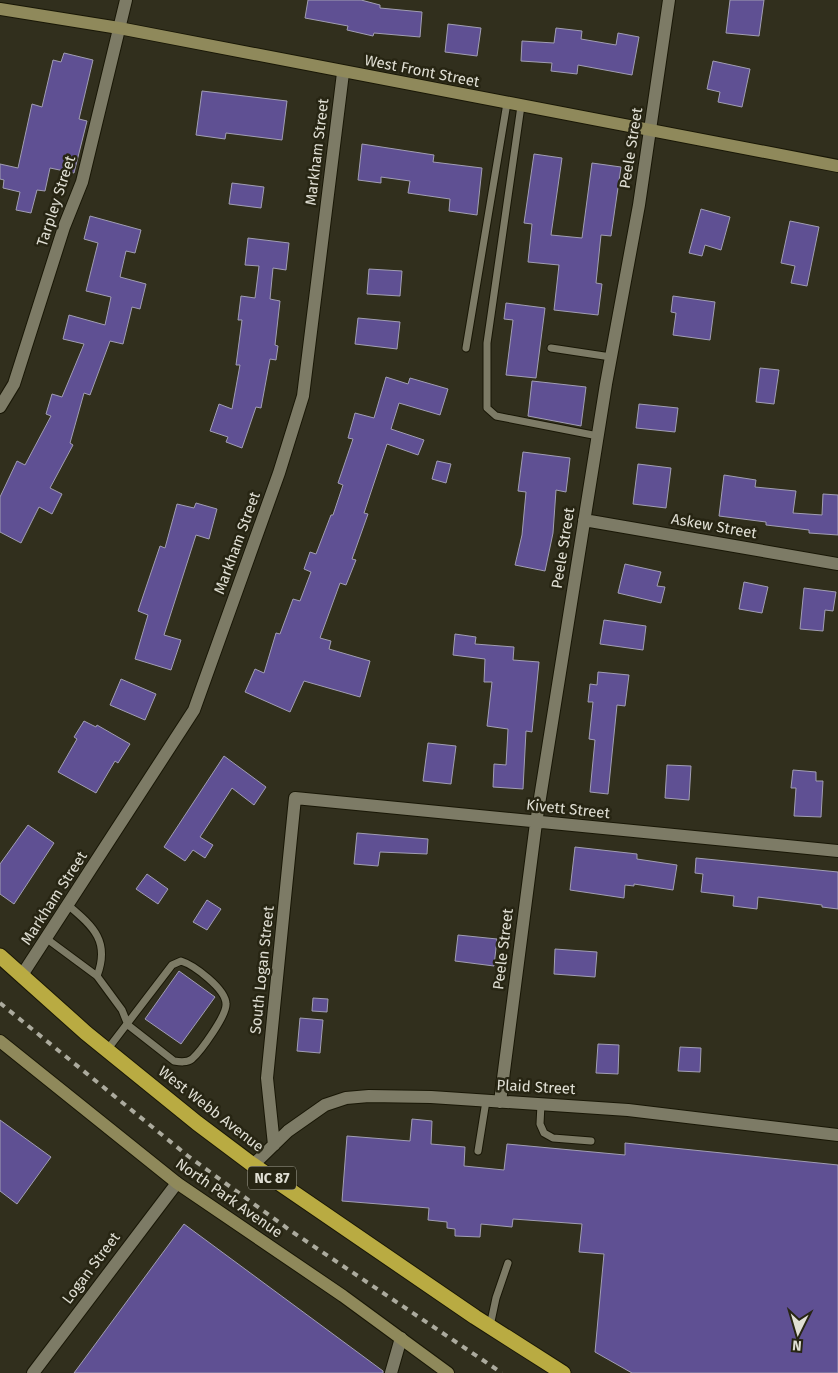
<svg xmlns="http://www.w3.org/2000/svg" width="838" height="1373" font-family="'Fira Sans',sans-serif">
	<style>
		.building { fill: #5f5093; stroke: #a19eb3 }
		.lines { fill: none; stroke-linecap: round; stroke-linejoin: round }
		.lane-casing { stroke: #191706; stroke-width: 9 }
		.street-casing { stroke: #191706; stroke-width: 14 }
		.secondary-casing { stroke: #191706; stroke-width: 14 }
		.highway-casing { stroke: #191706; stroke-width: 17 }
		.lane { stroke: #7d7b66; stroke-width: 7 }
		.street { stroke: #7d7b66; stroke-width: 12 }
		.secondary { stroke: #8f895b; stroke-width: 12 }
		.highway { stroke: #b9ab42; stroke-width: 15 }
		.rail { stroke: #acab9e; stroke-width: 4; stroke-dasharray: 6 6; stroke-linecap: butt }
		.labels { text-anchor: middle; dominant-baseline: central; stroke-width: 5; stroke-linejoin: round; paint-order: stroke }
		.shield { fill: #272513; stroke: #a8a79a; stroke-width: 1 }
		.shield-label { font-size: 14px; font-weight: bold; fill: #e0dfd4 }
		.street-label { font-size: 15px; fill: #e0dfd4; stroke: #272513 }
	</style>
	<rect width="100%" height="100%" fill="#312f1d"/>
	<path class="building" d="M 308,0 L 361,0 L 380,5 L 380,8 L 422,12 L 420,37 L 374,33 L 373,36 L 347,30 L 348,26 L 305,18 Z
		M 730,0 L 764,0 L 759,36 L 726,33 Z
		M 448,24 L 481,28 L 477,56 L 445,52 Z
		M 556,28 L 582,31 L 581,39 L 616,45 L 618,33 L 639,37 L 632,75 L 578,65 L 577,74 L 551,71 L 552,63 L 521,61 L 522,41 L 554,43 Z
		M 64,53 L 93,60 L 79,119 L 87,121 L 74,173 L 50,168 L 45,191 L 37,190 L 31,213 L 16,210 L 20,192 L 3,188 L 4,180 L 0,179 L 0,164 L 18,168 L 32,104 L 42,107 L 53,60 L 61,62 Z
		M 713,61 L 750,69 L 742,107 L 718,102 L 720,92 L 707,89 Z
		M 202,91 L 287,101 L 282,140 L 226,133 L 225,139 L 196,135 Z
		M 362,144 L 434,155 L 433,162 L 482,168 L 477,215 L 449,211 L 450,199 L 408,193 L 410,181 L 381,177 L 381,183 L 358,180 Z
		M 534,154 L 562,158 L 551,235 L 582,238 L 592,163 L 621,167 L 611,236 L 601,235 L 596,283 L 602,284 L 598,315 L 554,310 L 559,265 L 528,262 L 532,224 L 524,223 Z
		M 232,183 L 264,187 L 261,208 L 229,204 Z
		M 701,209 L 730,217 L 721,250 L 705,245 L 702,256 L 689,253 Z
		M 90,216 L 141,230 L 135,253 L 126,251 L 120,277 L 146,284 L 140,309 L 132,307 L 123,344 L 110,341 L 90,395 L 84,393 L 70,443 L 73,445 L 50,488 L 62,494 L 52,514 L 39,507 L 21,543 L 0,532 L 0,497 L 17,461 L 25,465 L 51,416 L 46,414 L 52,394 L 62,397 L 84,344 L 63,339 L 69,315 L 105,325 L 111,297 L 86,291 L 98,243 L 84,239 Z
		M 790,221 L 819,227 L 807,286 L 791,283 L 795,266 L 781,263 Z
		M 248,238 L 289,243 L 286,270 L 273,268 L 270,299 L 280,301 L 275,345 L 278,346 L 276,360 L 270,359 L 261,408 L 256,407 L 242,448 L 226,442 L 228,437 L 210,431 L 219,404 L 232,409 L 240,365 L 236,365 L 242,320 L 238,320 L 241,296 L 255,298 L 259,266 L 245,265 Z
		M 369,269 L 402,271 L 400,296 L 367,294 Z
		M 673,296 L 715,302 L 710,340 L 673,335 L 676,313 L 671,312 Z
		M 506,303 L 545,308 L 536,378 L 506,375 L 513,320 L 504,319 Z
		M 358,318 L 400,322 L 397,349 L 355,344 Z
		M 760,368 L 779,370 L 774,404 L 756,402 Z
		M 386,377 L 408,384 L 410,378 L 448,389 L 440,415 L 399,403 L 391,429 L 424,440 L 418,455 L 387,444 L 364,513 L 368,514 L 352,559 L 356,560 L 346,585 L 340,583 L 320,638 L 331,641 L 329,649 L 370,661 L 360,697 L 304,681 L 290,712 L 245,692 L 255,669 L 264,673 L 276,633 L 280,634 L 293,599 L 300,601 L 311,572 L 304,569 L 310,552 L 316,554 L 331,515 L 333,515 L 343,485 L 338,483 L 353,439 L 348,438 L 355,413 L 374,418 Z
		M 532,381 L 586,387 L 581,426 L 528,416 Z
		M 639,404 L 678,408 L 675,432 L 636,428 Z
		M 523,452 L 570,458 L 566,492 L 556,490 L 553,533 L 545,571 L 515,565 L 522,535 L 526,492 L 518,491 Z
		M 437,461 L 451,464 L 446,483 L 432,479 Z
		M 638,464 L 671,468 L 666,508 L 633,504 Z
		M 724,475 L 756,480 L 755,487 L 796,491 L 793,513 L 822,515 L 823,494 L 838,495 L 838,535 L 809,533 L 809,530 L 766,525 L 766,522 L 719,516 Z
		M 196,503 L 217,509 L 209,539 L 196,535 L 164,635 L 181,640 L 171,670 L 135,659 L 148,615 L 138,611 L 160,546 L 165,548 L 177,504 L 194,508 Z
		M 625,564 L 661,572 L 657,586 L 665,587 L 661,603 L 618,593 Z
		M 744,582 L 768,587 L 762,613 L 739,609 Z
		M 804,588 L 836,592 L 833,611 L 825,610 L 823,631 L 800,629 Z
		M 604,620 L 646,626 L 643,650 L 600,644 Z
		M 455,634 L 476,637 L 475,644 L 514,647 L 513,660 L 539,662 L 532,732 L 526,731 L 523,789 L 493,787 L 494,764 L 506,765 L 508,729 L 487,726 L 492,682 L 484,682 L 485,659 L 453,655 Z
		M 598,672 L 629,675 L 625,706 L 617,705 L 608,794 L 590,792 L 595,740 L 589,739 L 593,702 L 588,702 L 590,684 L 597,685 Z
		M 121,679 L 156,694 L 145,720 L 110,705 Z
		M 84,721 L 96,727 L 97,725 L 130,744 L 118,763 L 115,761 L 96,793 L 58,772 L 77,739 L 74,737 Z
		M 428,743 L 456,746 L 451,784 L 423,781 Z
		M 224,756 L 266,787 L 254,805 L 232,788 L 200,837 L 213,845 L 205,858 L 193,850 L 185,861 L 164,847 Z
		M 667,765 L 691,766 L 689,800 L 665,798 Z
		M 793,770 L 816,772 L 816,781 L 823,781 L 821,817 L 794,816 L 796,788 L 791,788 Z
		M 28,825 L 54,843 L 14,904 L 0,894 L 0,864 Z
		M 357,833 L 428,839 L 427,854 L 380,852 L 378,866 L 354,864 Z
		M 575,847 L 637,854 L 637,859 L 677,865 L 673,890 L 634,884 L 634,886 L 625,885 L 624,898 L 570,890 Z
		M 696,858 L 838,872 L 838,909 L 822,907 L 822,905 L 758,897 L 757,909 L 733,906 L 734,896 L 701,892 L 703,874 L 695,873 Z
		M 147,874 L 168,889 L 158,904 L 136,889 Z
		M 207,900 L 221,909 L 207,930 L 193,922 Z
		M 458,935 L 497,939 L 494,966 L 455,961 Z
		M 555,949 L 597,952 L 595,977 L 554,974 Z
		M 179,971 L 215,997 L 181,1044 L 145,1019 Z
		M 313,998 L 328,999 L 327,1012 L 312,1011 Z
		M 300,1018 L 323,1020 L 320,1053 L 297,1051 Z
		M 598,1044 L 619,1045 L 618,1074 L 596,1073 Z
		M 680,1047 L 701,1048 L 700,1072 L 678,1071 Z
		M 412,1119 L 432,1121 L 431,1144 L 465,1147 L 464,1166 L 504,1170 L 507,1144 L 625,1155 L 625,1143 L 838,1165 L 838,1373 L 632,1373 L 595,1352 L 604,1254 L 579,1252 L 582,1224 L 513,1219 L 512,1227 L 481,1224 L 480,1237 L 455,1236 L 455,1229 L 447,1228 L 447,1222 L 428,1220 L 429,1208 L 342,1201 L 347,1136 L 410,1141 Z
		M 0,1120 L 51,1157 L 17,1204 L 0,1191 Z
		M 184,1224 L 383,1371 L 383,1373 L 74,1373 Z"/>
	<g class="lines">
		<g class="lane-casing">
			<path id="lane" d="M 521,106 L 487,343 L 487,408 L 496,416 L 598,436
				M 466,348 L 507,103
				M 551,348 L 611,357
				M 69,906 C 94,927 110,942 97,976
				M 47,939 L 97,976 L 122,1010 L 128,1025 L 174,1061 C 180,1062 187,1063 192,1059 C 201,1051 227,1015 226,1004 C 226,989 194,965 181,961 L 172,965 L 107,1050
				M 541,1104 L 540,1124 L 544,1133 L 553,1138 L 591,1141
				M 478,1151 L 486,1101
				M 490,1326 L 496,1298 L 508,1263"/>
		</g>
		<g class="street-casing">
			<path id="street" d="M 0,407 L 14,384 L 64,227 L 82,182 L 126,0
				M 584,520 L 838,564
				M 22,975 L 194,710 L 279,473 L 303,396 L 343,73
				M 500,1102 L 536,823 L 606,384 L 639,205 L 669,0
				M 274,1145 L 267,1078 L 295,798 L 838,851
				M 253,1165 L 288,1131 L 325,1105 L 346,1098 L 369,1096 L 431,1097 L 628,1110 L 838,1135
				M 33,1373 L 177,1183
				M 391,1373 L 401,1338"/>
		</g>
		<g class="secondary-casing">
			<path id="secondary" d="M 0,9 L 119,28 L 838,166
				M 0,1041 L 177,1183 L 343,1296 L 448,1373"/>
		</g>
		<g class="highway-casing">
			<path id="highway" d="M 0,956 L 86,1033 L 197,1123 L 253,1165 L 475,1317 L 563,1373"/>
		</g>
		<use href="#lane" class="lane"/>
		<use href="#street" class="street"/>
		<use href="#secondary" class="secondary"/>
		<use href="#highway" class="highway"/>
		<path class="rail" d="M 0,1003 L 188,1156 L 291,1231 L 502,1373"/>
	</g>
	<g class="labels">
		<rect class="shield" x="248" y="1166.5" width="48" height="23" rx="4"/>
		<g class="shield-label">
			<text x="272" y="1178">NC 87</text>
		</g>
		<g class="street-label">
			<text transform="translate(422 71) rotate(11)">West Front Street</text>
			<text transform="translate(631 148) rotate(-81)">Peele Street</text>
			<text transform="translate(317 152) rotate(-83)">Markham Street</text>
			<text transform="translate(56 201) rotate(-72)">Tarpley Street</text>
			<text transform="translate(714 526) rotate(10)">Askew Street</text>
			<text transform="translate(237 543) rotate(-70)">Markham Street</text>
			<text transform="translate(563 548) rotate(-81)">Peele Street</text>
			<text transform="translate(568 809) rotate(6)">Kivett Street</text>
			<text transform="translate(54 898) rotate(-57)">Markham Street</text>
			<text transform="translate(503 949) rotate(-83)">Peele Street</text>
			<text transform="translate(262 970) rotate(-84)">South Logan Street</text>
			<text transform="translate(536 1087) rotate(3)">Plaid Street</text>
			<text transform="translate(211 1109) rotate(38)">West Webb Avenue</text>
			<text transform="translate(229 1198) rotate(35)">North Park Avenue</text>
			<text transform="translate(91 1268) rotate(-53)">Logan Street</text>
		</g>
	</g>
	<g transform="translate(798 1333) rotate(185)" stroke="#272513" stroke-width="4" paint-order="stroke">
	<path d="M0-4L9 19L0 12L-9 19Z" fill="#e0dfd4"/>
	<text y="-8" font-size="14" font-weight="bold" text-anchor="middle" fill="#e0dfd4">N</text>
	</g>
</svg>
